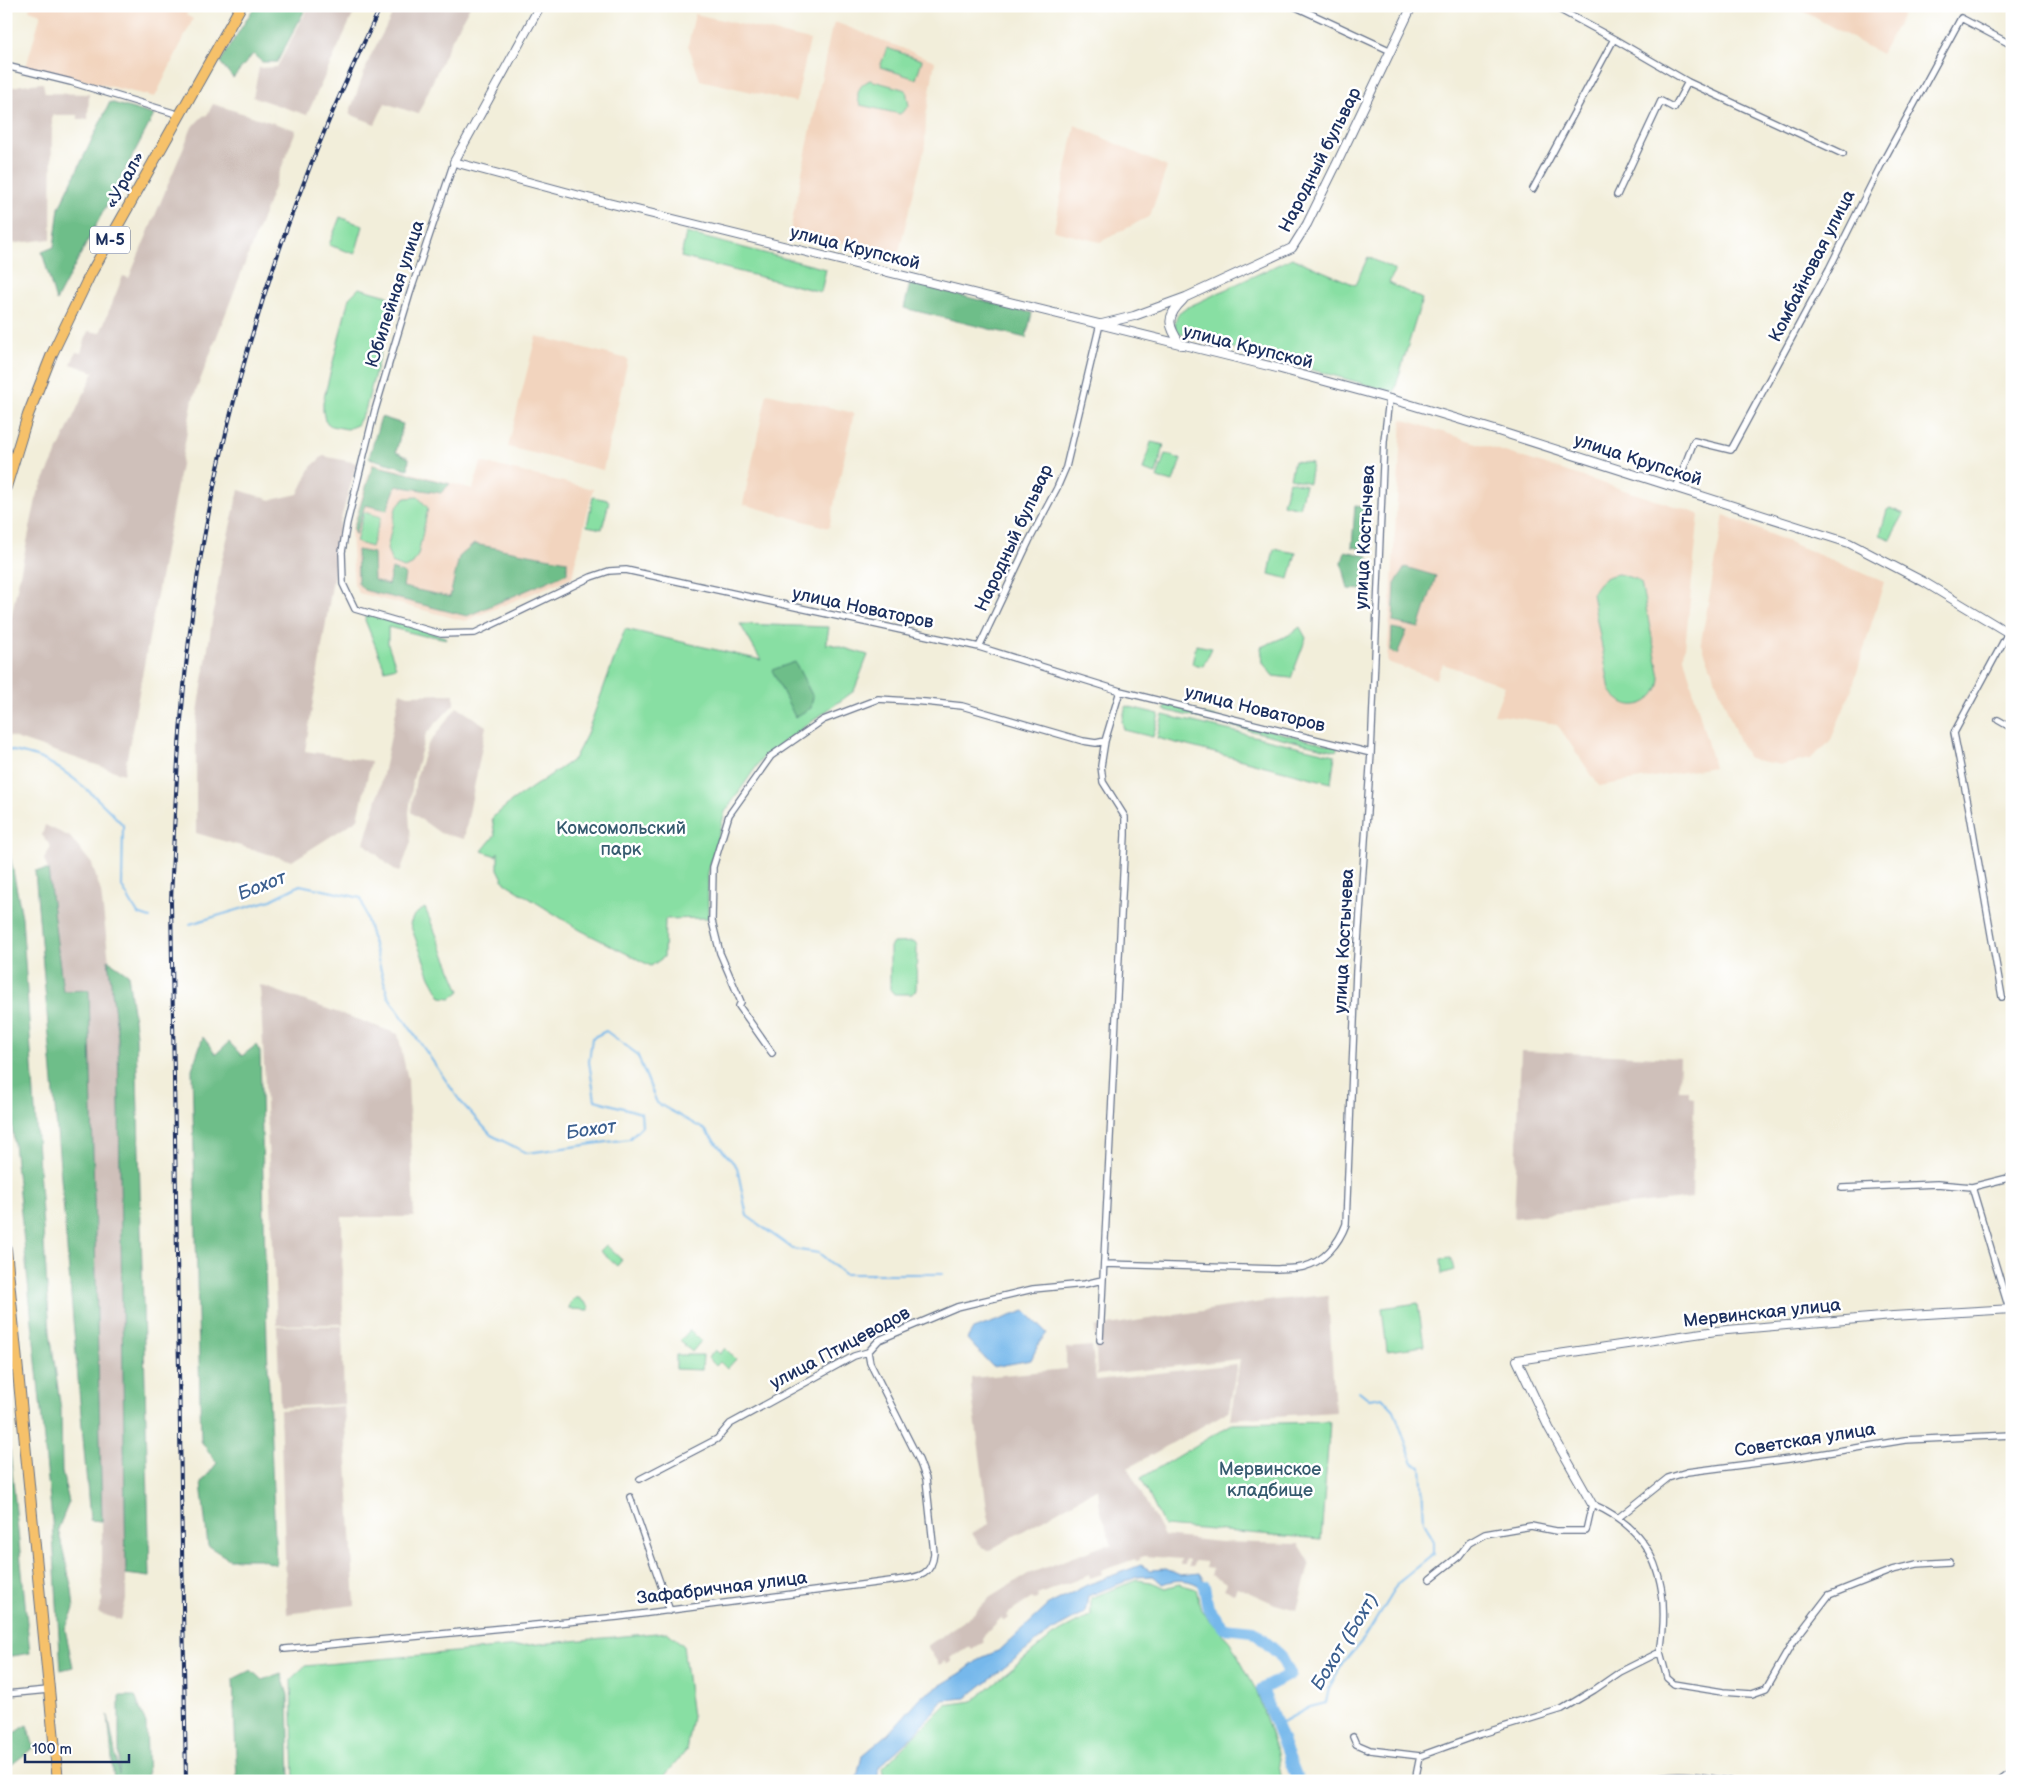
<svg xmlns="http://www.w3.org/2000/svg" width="2018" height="1787" font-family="'Balsamiq Sans',sans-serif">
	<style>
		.built { fill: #f2d4be }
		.industrial { fill: #cfc0ba }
		.green { fill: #88dfa3; stroke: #528780 }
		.forest { fill: #6ebe89; stroke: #447674 }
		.water { fill: #76b8eb; stroke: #4874a4 }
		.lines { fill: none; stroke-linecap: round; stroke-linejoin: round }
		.stream { stroke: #76b8eb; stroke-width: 2 }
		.river { stroke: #76b8eb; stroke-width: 12 }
		.minor-casing { stroke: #667289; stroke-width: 8 }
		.tertiary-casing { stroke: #667289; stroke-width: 10 }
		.trunk-casing { stroke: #667289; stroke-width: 12 }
		.minor { stroke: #fff; stroke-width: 5.5 }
		.tertiary { stroke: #fff; stroke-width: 8 }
		.trunk { stroke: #f6c16b; stroke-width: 10 }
		.rail-casing { stroke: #1b2f5e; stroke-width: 4 }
		.rail { stroke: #fff; stroke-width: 2; stroke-dasharray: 5.5; stroke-linecap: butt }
		.labels { text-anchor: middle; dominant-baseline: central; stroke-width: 5; stroke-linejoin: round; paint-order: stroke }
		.shield { fill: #fff; stroke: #5f6d8e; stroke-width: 1 }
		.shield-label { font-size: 16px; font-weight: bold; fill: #1b2f5e }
		.street-label { font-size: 18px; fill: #1b2f5e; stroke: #fff }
		.park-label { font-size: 18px; fill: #365b6f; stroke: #fff }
		.water-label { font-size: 19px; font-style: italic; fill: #3b5f8f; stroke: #fff }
	</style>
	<rect width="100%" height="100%" fill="#fff"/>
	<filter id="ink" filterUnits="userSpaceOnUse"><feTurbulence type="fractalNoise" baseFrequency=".02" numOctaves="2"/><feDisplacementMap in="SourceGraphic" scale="10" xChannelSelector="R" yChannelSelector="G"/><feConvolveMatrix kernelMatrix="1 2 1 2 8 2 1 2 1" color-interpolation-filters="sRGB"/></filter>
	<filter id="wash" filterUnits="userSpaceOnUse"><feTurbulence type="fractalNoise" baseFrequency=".0096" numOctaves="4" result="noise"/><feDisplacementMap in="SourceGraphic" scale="20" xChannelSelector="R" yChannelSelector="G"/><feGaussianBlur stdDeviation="1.12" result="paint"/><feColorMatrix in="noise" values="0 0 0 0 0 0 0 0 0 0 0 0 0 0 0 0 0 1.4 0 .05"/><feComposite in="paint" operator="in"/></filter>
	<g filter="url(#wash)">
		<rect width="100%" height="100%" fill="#f2eeda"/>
		<path class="built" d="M 30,6 L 190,6 L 186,15 L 193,19 L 155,97 L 26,67 L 41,14 L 29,10 Z
			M 1794,6 L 1908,6 L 1881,54 Z
			M 695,14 L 810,40 L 796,102 L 700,80 L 688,45 Z
			M 835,22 L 935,61 L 926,117 L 925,147 L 898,255 L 790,231 L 831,31 Z
			M 1075,125 L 1167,167 L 1150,216 L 1100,242 L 1054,231 Z
			M 536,336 L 628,359 L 603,470 L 508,447 Z
			M 767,393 L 854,413 L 829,528 L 743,504 Z
			M 1402,419 L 1699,514 L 1684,657 L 1714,767 L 1599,786 L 1557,724 L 1494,714 L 1505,686 L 1443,664 L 1436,679 L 1387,662 Z
			M 372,462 L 473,489 L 481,462 L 593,489 L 572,577 L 465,621 L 359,593 L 354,584 L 351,531 Z
			M 1724,515 L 1884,582 L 1852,689 L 1830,742 L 1810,759 L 1782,765 L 1749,759 L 1739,741 L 1701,642 Z"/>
		<path class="industrial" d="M 309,6 L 357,6 L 307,115 L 253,97 L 259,68 L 277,67 Z
			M 397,6 L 470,6 L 450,43 L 418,114 L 385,103 L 375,124 L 349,114 L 370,57 Z
			M 43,83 L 45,93 L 89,94 L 88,119 L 78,119 L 77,115 L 52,115 L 51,239 L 9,244 L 9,247 L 6,248 L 6,89 L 21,85 Z
			M 213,104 L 296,130 L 193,399 L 124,774 L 6,735 L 6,640 L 37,495 L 94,372 L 71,364 L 76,352 L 81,353 L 88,331 L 100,333 L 123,276 L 129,278 L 192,127 L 203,116 L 207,115 Z
			M 323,456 L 357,463 L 340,522 L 334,573 L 305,751 L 371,761 L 358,819 L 292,861 L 196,833 L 196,725 L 221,564 L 239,490 L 271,500 L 298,494 L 311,467 Z
			M 400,692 L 408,695 L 454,694 L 454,704 L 426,734 L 413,779 L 409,813 L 411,842 L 400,872 L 394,870 L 364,843 L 380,789 Z
			M 457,707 L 486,726 L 464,839 L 440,833 L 411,812 L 416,778 L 427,746 Z
			M 45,825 L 70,837 L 92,864 L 101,892 L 118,1038 L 126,1574 L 126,1600 L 121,1620 L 98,1613 L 102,1601 L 102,1521 L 88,990 L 63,991 L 48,870 L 44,859 L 51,847 L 42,835 Z
			M 260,985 L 398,1034 L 408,1080 L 414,1217 L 342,1217 L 343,1324 L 277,1325 Z
			M 1521,1051 L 1680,1058 L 1679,1090 L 1689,1090 L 1689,1097 L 1694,1098 L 1692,1198 L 1514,1218 Z
			M 1328,1295 L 1335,1412 L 1230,1419 L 1240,1359 L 1097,1375 L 1095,1327 L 1275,1300 Z
			M 277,1326 L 342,1326 L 344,1404 L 280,1407 Z
			M 1092,1346 L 1096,1380 L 1237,1364 L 1229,1411 L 1128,1468 L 1164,1536 L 1220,1542 L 1299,1544 L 1310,1562 L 1297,1610 L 1275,1604 L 1237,1587 L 1234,1593 L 1224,1589 L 1227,1583 L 1211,1575 L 1213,1569 L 1206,1568 L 1206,1562 L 1195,1561 L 1194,1566 L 1189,1566 L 1190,1560 L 1186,1559 L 1185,1565 L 1180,1565 L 1181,1559 L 1144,1556 L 1139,1558 L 1140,1560 L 1136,1561 L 1135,1559 L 1101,1571 L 1102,1574 L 1090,1578 L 1089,1575 L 1037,1595 L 1038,1598 L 1034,1600 L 1032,1598 L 1006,1615 L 1008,1618 L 1004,1621 L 1001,1618 L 982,1638 L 984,1641 L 972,1650 L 970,1647 L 950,1658 L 952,1662 L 947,1664 L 945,1661 L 939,1665 L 927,1646 L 973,1614 L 989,1598 L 1028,1574 L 1105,1545 L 1112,1546 L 1100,1509 L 1098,1488 L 988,1551 L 978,1543 L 972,1533 L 989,1524 L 971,1387 L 971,1378 L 1066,1369 L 1066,1348 Z
			M 344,1406 L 355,1605 L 287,1614 L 280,1410 Z"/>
		<path class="green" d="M 887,48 L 922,60 L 916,79 L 880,67 Z
			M 870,80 L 906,90 L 909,106 L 900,114 L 860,105 C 855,93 859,85 870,80 Z
			M 340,217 L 363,226 L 355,254 L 329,245 Z
			M 686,233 L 826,269 L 821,292 L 681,257 Z
			M 1368,257 L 1395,270 L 1389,283 L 1422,299 L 1394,392 L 1177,333 C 1173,323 1175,318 1182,310 L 1292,258 L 1355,285 Z
			M 359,288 L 388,296 L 392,310 L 365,411 L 357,425 L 347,429 L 331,426 L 325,421 L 323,411 L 323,402 L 349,298 Z
			M 1151,442 L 1164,445 L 1156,474 L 1143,470 Z
			M 1165,454 L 1181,459 L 1173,482 L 1157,478 Z
			M 1294,461 L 1312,463 L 1309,483 L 1290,478 Z
			M 1289,481 L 1305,485 L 1299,508 L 1283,504 Z
			M 418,497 L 428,508 L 418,555 L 412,565 L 404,568 L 392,563 L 387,549 L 396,508 L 405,498 Z
			M 593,497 L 608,500 L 609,502 L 602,529 L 587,526 Z
			M 1890,508 L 1904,514 L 1890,539 L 1880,535 L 1887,510 Z
			M 364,512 L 381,517 L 371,547 L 356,542 Z
			M 1274,549 L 1296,553 L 1289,579 L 1269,574 Z
			M 1618,574 L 1636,579 L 1641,583 L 1660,677 C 1660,700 1634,714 1618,699 C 1615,697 1612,693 1610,690 L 1592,594 C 1598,582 1605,576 1618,574 Z
			M 366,614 L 446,637 L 447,639 L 426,635 L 425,636 L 388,627 L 388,644 L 396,667 L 385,670 L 365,620 Z
			M 740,624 L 829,627 L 826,645 L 827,643 L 868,655 L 854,691 L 763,757 L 725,812 L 708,873 L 708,918 L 665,919 L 664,957 L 651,966 L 580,930 L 505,883 L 498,869 L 498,852 L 496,856 L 482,851 L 495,835 L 492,818 L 511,802 L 574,759 L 586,736 L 625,629 L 761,660 Z
			M 1300,627 L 1306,638 L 1291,678 L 1273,676 L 1263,663 L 1261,647 L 1289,635 Z
			M 1196,645 L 1212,648 L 1203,666 L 1192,664 Z
			M 1166,705 L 1338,747 L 1336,751 L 1164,710 Z
			M 1126,706 L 1159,714 L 1153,737 L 1124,730 L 1122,721 Z
			M 1163,715 L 1335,755 L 1331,783 L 1157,738 Z
			M 425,908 L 460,991 L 451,998 L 441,997 L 430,977 L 410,924 L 414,915 Z
			M 914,942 L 917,946 L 916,990 L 912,994 L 894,994 L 890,989 L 890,947 L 893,943 Z
			M 606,1245 L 622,1260 L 617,1266 L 600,1251 Z
			M 1451,1258 L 1454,1270 L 1442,1274 L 1441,1259 Z
			M 575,1298 L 579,1298 L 589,1306 L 589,1310 L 569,1309 L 570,1303 Z
			M 1418,1303 L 1424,1346 L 1387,1351 L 1382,1308 Z
			M 690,1330 L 701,1341 L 692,1352 L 680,1341 Z
			M 725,1348 L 736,1359 L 727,1369 L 720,1362 L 716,1366 L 708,1358 L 715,1350 L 720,1354 Z
			M 676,1355 L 703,1355 L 702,1370 L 676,1369 Z
			M 1330,1422 L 1321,1539 L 1164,1526 L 1141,1478 L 1232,1424 Z
			M 1137,1580 L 1151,1582 L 1166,1588 L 1179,1584 L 1196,1589 L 1201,1610 L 1230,1642 L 1256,1690 L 1276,1748 L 1282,1781 L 883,1781 L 885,1778 L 883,1768 L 945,1705 L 973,1701 L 1052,1636 L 1091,1615 L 1091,1598 Z
			M 667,1632 L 683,1645 L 692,1717 L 686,1751 L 660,1781 L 294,1781 L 291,1679 L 305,1666 Z"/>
		<path class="forest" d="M 255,6 L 307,6 L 277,62 L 262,62 L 253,54 L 233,78 L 220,62 Z
			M 110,102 L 154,115 L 56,301 L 42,252 L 54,247 L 59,208 Z
			M 910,283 L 1032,313 L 1026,338 L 904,308 Z
			M 381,417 L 403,424 L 396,452 L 409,458 L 408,469 L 369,458 Z
			M 373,465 L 450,484 L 441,493 L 396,486 L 387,510 L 365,505 L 355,535 L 353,530 Z
			M 1355,506 L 1369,508 L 1369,550 L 1352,547 Z
			M 474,544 L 567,561 L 567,573 L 467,616 L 364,590 L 358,583 L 357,550 L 373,553 L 374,580 L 388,585 L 392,569 L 405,574 L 403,587 L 450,597 L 459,557 Z
			M 1345,551 L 1368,556 L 1366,590 L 1348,589 L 1342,563 Z
			M 1405,567 L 1436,576 L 1419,628 L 1393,622 L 1395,584 Z
			M 1392,628 L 1407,631 L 1397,654 L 1391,652 Z
			M 795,662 L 813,697 L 811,708 L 795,717 L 772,670 Z
			M 6,844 L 8,845 L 22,917 L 50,1332 L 61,1410 L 62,1472 L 69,1502 L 58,1529 L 72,1589 L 74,1609 L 65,1629 L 73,1667 L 61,1670 L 52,1520 L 6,1064 Z
			M 48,870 L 63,991 L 89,990 L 102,1521 L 90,1520 L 35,871 Z
			M 108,960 L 128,974 L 136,1035 L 150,1577 L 126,1574 L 118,1038 Z
			M 203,1037 L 216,1054 L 229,1042 L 242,1056 L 256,1045 L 260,1052 L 267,1343 L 276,1565 L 260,1559 L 229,1559 L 208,1546 L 201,1483 L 217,1463 L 201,1441 L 192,1069 Z
			M 6,1410 L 30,1653 L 7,1657 L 6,1657 Z
			M 251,1670 L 262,1680 L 281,1673 L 288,1695 L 290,1781 L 237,1781 L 233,1679 Z
			M 119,1696 L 135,1696 L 146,1724 L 148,1781 L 114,1781 L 108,1715 L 119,1774 Z
			M 27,1725 L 34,1747 L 6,1769 L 6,1738 Z"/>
		<path class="water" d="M 1025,1311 L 1047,1333 L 1039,1343 L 1031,1360 L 993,1367 L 967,1339 L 973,1329 Z
			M 1141,1565 L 1150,1570 L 1166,1569 L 1180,1575 L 1199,1573 L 1205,1582 L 1203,1588 C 1190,1579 1178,1578 1163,1584 L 1152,1576 L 1137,1577 L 1088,1596 L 1085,1613 L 1048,1633 L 966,1698 L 943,1700 L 915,1734 L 879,1767 L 879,1780 L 856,1781 L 862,1756 L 888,1734 L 921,1697 L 961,1673 L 981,1658 L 1000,1650 L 1050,1604 L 1087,1585 Z"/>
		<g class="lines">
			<path class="stream" d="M 6,749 C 15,752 24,753 33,756 C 66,766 100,800 123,825 L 122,887 L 138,914 L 150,918
				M 190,924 L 271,900 L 300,885 L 361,898 L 388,996 L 460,1101 L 491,1135 L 527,1153 L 629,1139 L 642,1126 L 641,1113 L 595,1100 L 589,1062 L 592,1038 L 606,1031 L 637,1054 L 657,1103 L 705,1130 L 737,1167 L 747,1216 L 793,1249 L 819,1253 L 844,1274 L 942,1274
				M 1277,1725 L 1310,1707 L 1326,1703 L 1329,1688 L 1341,1666 L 1366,1636 L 1398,1583 L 1434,1554 L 1434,1542 L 1424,1521 L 1421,1466 L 1413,1463 L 1394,1410 L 1382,1397 L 1369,1399 L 1359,1391"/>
			<path class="river" d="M 1204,1586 L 1208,1608 L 1224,1628 L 1253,1631 L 1280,1655 L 1290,1674 L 1262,1689 L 1298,1781"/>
		</g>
	</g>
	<g filter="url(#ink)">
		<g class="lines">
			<g class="minor-casing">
				<path id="minor" d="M 1294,6 L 1391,51
					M 1553,6 L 1614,39 L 1688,82 L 1843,154
					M 6,66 L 71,82 L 180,115
					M 454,162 L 410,293 L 375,410 L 347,523 L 342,552 L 343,584 L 355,609 L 441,634 L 475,633 L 591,577 L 609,571 L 626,570 L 979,647 L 1120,691 L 1371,753
					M 1533,189 L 1614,39
					M 1617,195 L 1661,101 L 1674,108 L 1688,82
					M 1676,488 L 1694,441 L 1731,450 L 1829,269 L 1881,165 L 1961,18 L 2012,45
					M 979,647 L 1029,541 L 1057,488 L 1066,467 L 1100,324
					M 1998,720 L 2012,728
					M 2002,997 L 1970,814 L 1954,733 L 2008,633
					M 772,1053 L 739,1006 L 741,1002 L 720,953 L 712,921 L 713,867 L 729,815 L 771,756 L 823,720 L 878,699 L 925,702 L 962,706 L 1083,741 L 1096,743 L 1105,741
					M 1972,1187 L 2012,1319
					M 1842,1188 L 1937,1184 L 1972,1187 L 2012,1177
					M 1105,1264 L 1276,1269 C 1285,1268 1295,1269 1303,1267 C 1324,1262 1339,1243 1346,1224 L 1356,971 L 1371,753 L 1384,441 L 1389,399
					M 1100,1340 L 1125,835 L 1125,817 L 1103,782 L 1101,766 L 1105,741 L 1120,691
					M 640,1479 L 717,1439 L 730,1424 L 854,1356 L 868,1352 L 879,1340 L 957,1307 L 1033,1289 L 1085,1284 L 1102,1280
					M 630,1497 L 670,1611
					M 1618,1518 L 1668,1478 L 1687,1472 L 1789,1459 L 1905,1440 L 2012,1435
					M 285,1649 L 618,1617 L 898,1580 C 917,1577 932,1577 934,1553 L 926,1479 L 919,1460 L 870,1363 L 868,1352
					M 1660,1652 L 1667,1678 L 1674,1684 L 1723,1692 L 1752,1694 L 1766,1689 L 1793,1642 L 1829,1595 L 1892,1570 L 1917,1564 L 1949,1562
					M 6,1694 L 48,1690
					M 1353,1737 L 1356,1744 L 1370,1750 L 1420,1756 L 1481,1734 L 1562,1709 L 1594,1690 L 1620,1672 L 1660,1652 C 1671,1588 1657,1531 1592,1504 L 1586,1531 L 1556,1531 L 1531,1526 L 1485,1534 L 1469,1543 L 1459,1556 L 1430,1579
					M 1415,1781 L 1420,1756
					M 1643,1781 C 1671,1771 1700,1776 1729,1781
					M 2000,1781 L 2012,1772"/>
			</g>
			<g class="tertiary-casing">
				<path id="tertiary" d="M 540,6 L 454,162 L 584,197 L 1277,368 L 1405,403 L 1498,431 L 1849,543 L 1924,582 L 2012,635
					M 1102,324 L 1134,316 L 1186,297 L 1292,248 L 1307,224 L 1339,159 L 1412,6
					M 1181,345 C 1168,326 1165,317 1183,300
					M 1592,1504 L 1549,1428 L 1517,1360 L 1716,1331 L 1893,1316 L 2012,1309"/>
			</g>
			<g class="trunk-casing">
				<path id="trunk" d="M 6,487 L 28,415 L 52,354 L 90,275 L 241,6
					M 6,1249 L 58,1781"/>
			</g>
			<use href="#minor" class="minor"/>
			<use href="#tertiary" class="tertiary"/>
			<use href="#trunk" class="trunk"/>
			<g class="rail-casing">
				<path id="rail" d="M 186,1781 L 171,903 C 175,793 181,683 198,573 C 222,423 266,270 325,130 C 342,88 362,47 381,6"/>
			</g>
			<use href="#rail" class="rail"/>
		</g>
	</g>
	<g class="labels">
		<rect class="shield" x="90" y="226.5" width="40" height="27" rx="4"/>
		<g class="shield-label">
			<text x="110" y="240">М-5</text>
		</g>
		<g class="street-label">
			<text transform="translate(1320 160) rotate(-63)">Народный бульвар</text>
			<text transform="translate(125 180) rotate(-61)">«Урал»</text>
			<text transform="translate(855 248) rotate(14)">улица Крупской</text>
			<text transform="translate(1812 266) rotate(-63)">Комбайновая улица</text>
			<text transform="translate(395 294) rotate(-72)">Юбилейная улица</text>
			<text transform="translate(1248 347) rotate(14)">улица Крупской</text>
			<text transform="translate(1638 460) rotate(18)">улица Крупской</text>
			<text transform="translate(1365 537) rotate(-87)">улица Костычева</text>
			<text transform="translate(1014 538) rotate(-65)">Народный бульвар</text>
			<text transform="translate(863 608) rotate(12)">улица Новаторов</text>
			<text transform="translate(1255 709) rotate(14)">улица Новаторов</text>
			<text transform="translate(1344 941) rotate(-87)">улица Костычева</text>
			<text transform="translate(1762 1313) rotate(-6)">Мервинская улица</text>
			<text transform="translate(840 1348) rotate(-28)">улица Птицеводов</text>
			<text transform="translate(1805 1440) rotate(-9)">Советская улица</text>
			<text transform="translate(722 1588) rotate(-7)">Зафабричная улица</text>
		</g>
		<g class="park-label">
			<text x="621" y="828">Комсомольский<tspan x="621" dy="21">парк</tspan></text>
			<text x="1270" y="1469">Мервинское<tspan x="1270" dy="21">кладбище</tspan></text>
		</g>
		<g class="water-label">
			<text transform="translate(262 886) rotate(-21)">Бохот</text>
			<text transform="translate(591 1130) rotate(-8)">Бохот</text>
			<text transform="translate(1345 1642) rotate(-58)">Бохот (Бохт)</text>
		</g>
	</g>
	<rect width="2018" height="1787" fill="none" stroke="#fff" stroke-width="25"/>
	<path d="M25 1754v8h104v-8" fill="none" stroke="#1b2f5e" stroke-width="2.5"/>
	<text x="32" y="1754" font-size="15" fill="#1b2f5e" stroke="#ffffff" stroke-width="4" paint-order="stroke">100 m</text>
</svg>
